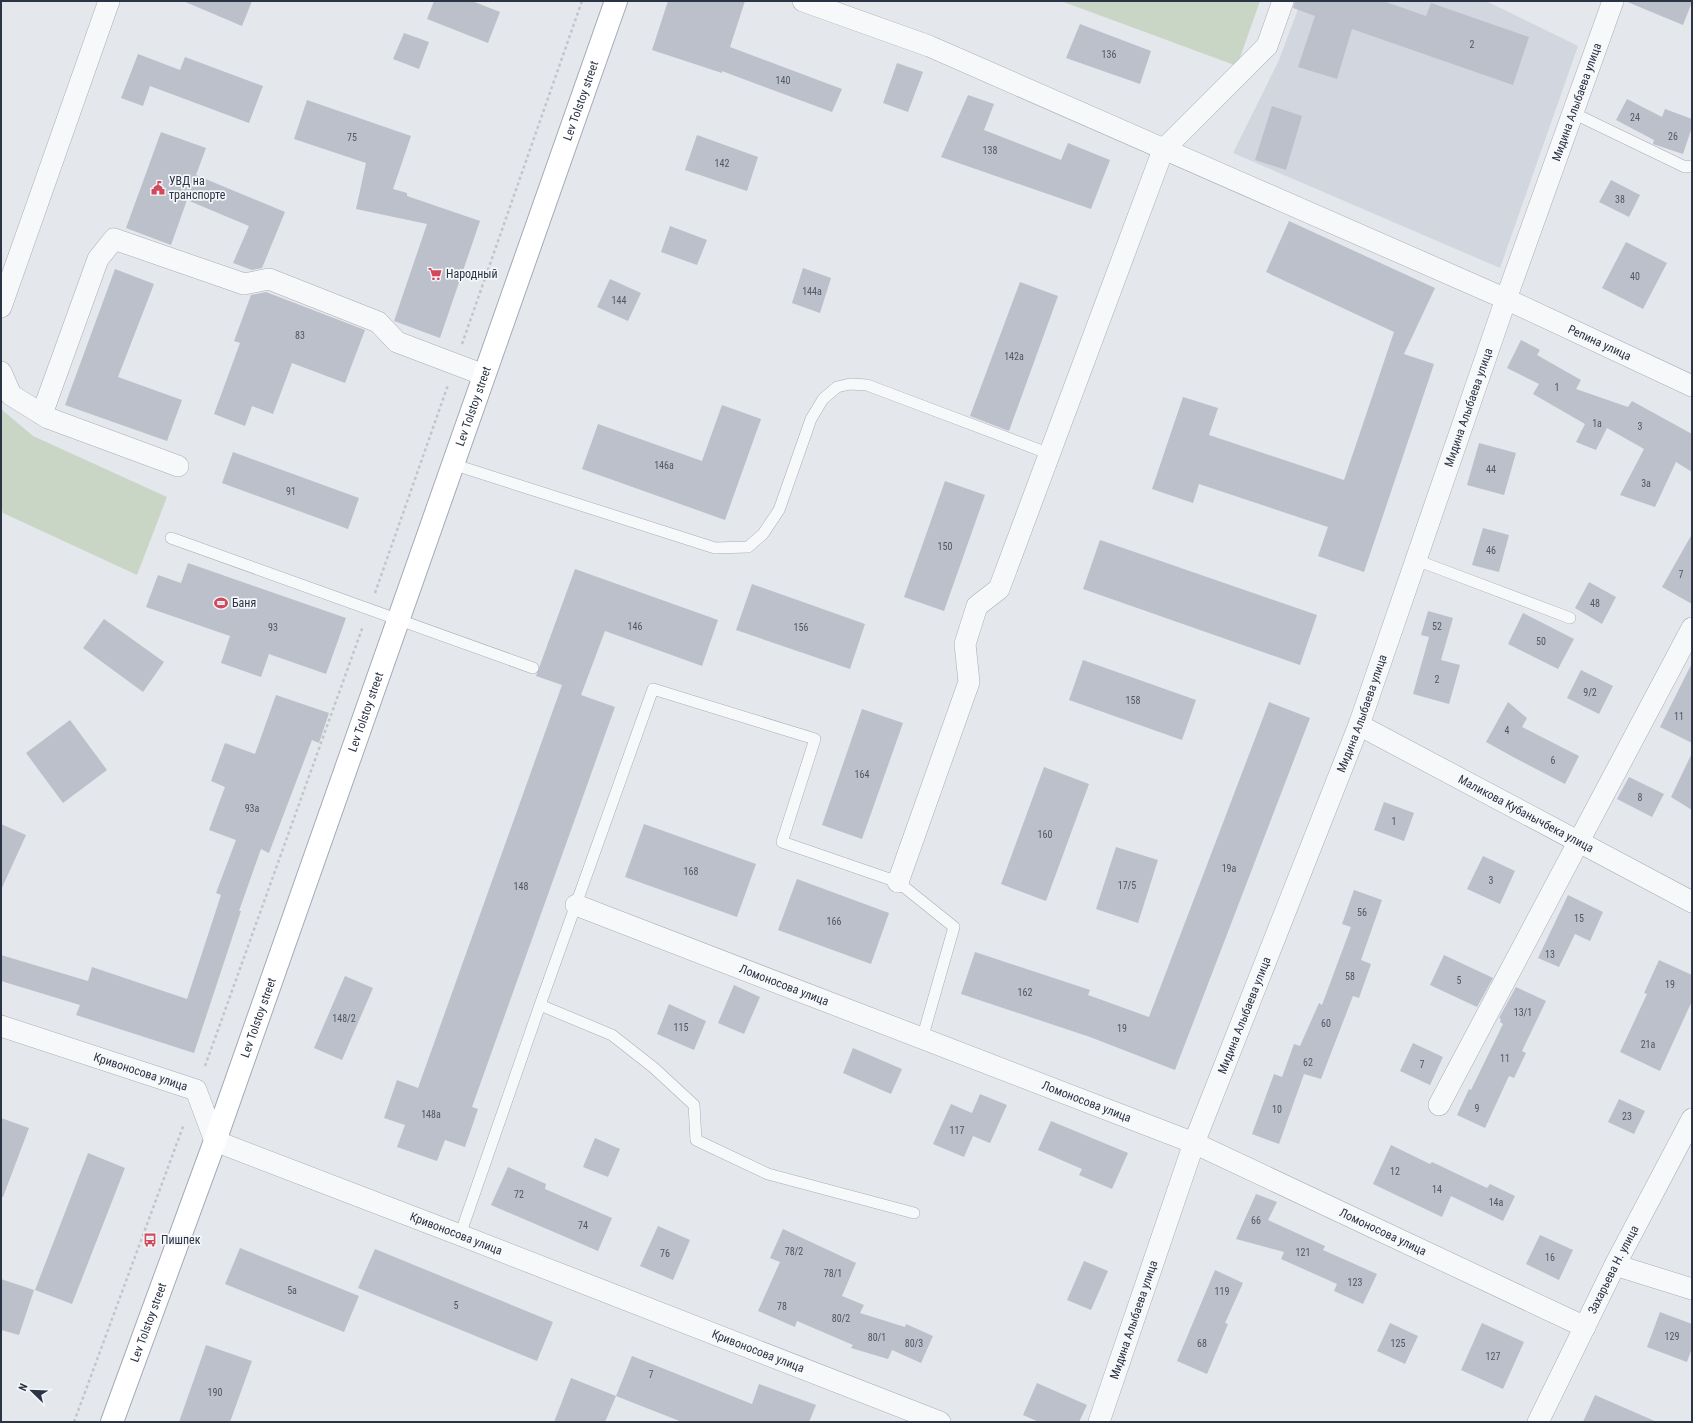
<svg xmlns="http://www.w3.org/2000/svg" width="1693" height="1423" font-family="'Roboto Condensed',sans-serif">
	<style>
		.built { fill: #d2d6de }
		.green { fill: #c9d6c5 }
		.building { fill: #bbc0ca }
		.lines { fill: none; stroke-linecap: round; stroke-linejoin: round }
		.lane-casing { stroke: #a9aeb7; stroke-width: 12 }
		.street-casing { stroke: #a9aeb7; stroke-width: 22 }
		.primary-casing { stroke: #a3abb8; stroke-width: 24 }
		.path { stroke: #c2c5cb; stroke-width: 2.5; stroke-dasharray: 3 3; stroke-linecap: butt }
		.lane { stroke: #f7f8fa; stroke-width: 11 }
		.street { stroke: #f7f8fa; stroke-width: 21 }
		.primary { stroke: #fff; stroke-width: 22 }
		.labels { text-anchor: middle; dominant-baseline: central; stroke-width: 3.5; stroke-linejoin: round; paint-order: stroke }
		.number-label { font-size: 10px; fill: #4f5766 }
		.street-label { font-size: 12px; fill: #2b3445; stroke: #f4f6f9 }
		.poi-label { font-size: 12px; fill: #2b3445; stroke: #f4f6f9; text-anchor: start }
	</style>
	<rect width="100%" height="100%" fill="#e4e7ec"/>
	<path class="built" d="M 1301,1 L 1486,1 L 1578,46 L 1500,268 L 1233,153 L 1279,60 Z"/>
	<path class="green" d="M 1061,1 L 1260,1 L 1237,66 Z
		M 1,409 L 33,436 L 167,497 L 137,575 L 3,513 L 1,506 Z"/>
	<path class="building" d="M 183,1 L 252,1 L 242,26 Z
		M 434,1 L 472,1 L 500,12 L 488,43 L 427,19 Z
		M 668,1 L 745,1 L 730,47 L 842,89 L 832,112 L 722,71 L 722,73 L 652,50 Z
		M 1295,1 L 1383,1 L 1426,16 L 1431,3 L 1529,37 L 1513,85 L 1352,29 L 1337,79 L 1298,67 L 1315,16 L 1293,8 Z
		M 1625,1 L 1692,1 L 1692,2 L 1683,25 Z
		M 1080,24 L 1151,51 L 1140,84 L 1066,58 Z
		M 404,33 L 429,42 L 419,69 L 393,59 Z
		M 138,54 L 180,70 L 185,57 L 263,86 L 249,123 L 150,86 L 143,106 L 121,98 Z
		M 897,63 L 923,72 L 908,112 L 883,103 Z
		M 968,95 L 994,104 L 984,130 L 1061,160 L 1068,143 L 1110,160 L 1091,209 L 941,157 Z
		M 1627,99 L 1662,117 L 1665,109 L 1692,119 L 1692,127 L 1683,154 L 1653,144 L 1654,140 L 1616,120 Z
		M 307,100 L 411,136 L 393,189 L 407,193 L 407,196 L 480,221 L 440,338 L 394,321 L 427,224 L 356,209 L 366,163 L 294,139 Z
		M 1272,106 L 1302,116 L 1286,170 L 1255,160 Z
		M 161,132 L 206,148 L 196,175 L 285,212 L 262,268 L 252,270 L 233,263 L 249,226 L 187,200 L 171,245 L 126,228 Z
		M 697,135 L 758,157 L 747,191 L 685,170 Z
		M 1611,180 L 1640,195 L 1629,217 L 1599,202 Z
		M 1289,221 L 1435,288 L 1404,354 L 1434,364 L 1364,572 L 1318,556 L 1328,527 L 1199,484 L 1193,503 L 1152,489 L 1183,397 L 1218,408 L 1209,435 L 1344,480 L 1394,332 L 1266,272 Z
		M 670,226 L 707,240 L 697,265 L 661,252 Z
		M 1626,242 L 1667,263 L 1643,309 L 1602,288 Z
		M 803,268 L 831,278 L 820,313 L 792,303 Z
		M 115,269 L 154,284 L 118,377 L 182,400 L 167,441 L 65,405 Z
		M 610,279 L 641,293 L 628,321 L 597,307 Z
		M 1020,282 L 1058,296 L 1009,431 L 970,416 Z
		M 266,292 L 365,330 L 345,383 L 292,363 L 273,414 L 252,406 L 245,426 L 214,414 L 240,343 L 234,341 L 251,295 Z
		M 1521,340 L 1540,350 L 1537,355 L 1581,380 L 1576,389 L 1628,407 L 1632,401 L 1692,434 L 1692,472 L 1676,462 L 1655,507 L 1620,495 L 1644,449 L 1607,428 L 1596,450 L 1576,442 L 1585,424 L 1533,394 L 1539,384 L 1507,368 Z
		M 722,405 L 761,419 L 725,520 L 582,469 L 598,424 L 702,461 Z
		M 1479,443 L 1516,453 L 1504,495 L 1467,485 Z
		M 233,452 L 359,498 L 348,529 L 222,483 Z
		M 945,481 L 985,495 L 944,611 L 904,597 Z
		M 1483,528 L 1509,535 L 1499,572 L 1472,565 Z
		M 1692,534 L 1692,604 L 1662,587 Z
		M 1100,540 L 1317,615 L 1300,665 L 1083,589 Z
		M 188,563 L 346,618 L 326,674 L 269,654 L 261,677 L 221,663 L 230,636 L 146,607 L 158,575 L 181,583 Z
		M 575,569 L 718,620 L 702,666 L 605,631 L 581,695 L 615,707 L 472,1107 L 478,1109 L 465,1147 L 445,1140 L 437,1161 L 397,1147 L 405,1125 L 384,1118 L 397,1080 L 418,1088 L 562,685 L 536,676 Z
		M 1589,582 L 1616,597 L 1602,624 L 1575,608 Z
		M 752,584 L 865,624 L 850,669 L 736,630 Z
		M 1428,611 L 1453,618 L 1441,660 L 1460,665 L 1449,704 L 1413,694 L 1429,637 L 1421,635 Z
		M 1523,613 L 1574,639 L 1558,669 L 1508,644 Z
		M 104,619 L 164,662 L 143,692 L 83,648 Z
		M 1083,660 L 1196,700 L 1182,740 L 1069,700 Z
		M 1692,663 L 1692,743 L 1660,727 Z
		M 1581,670 L 1613,686 L 1599,714 L 1567,698 Z
		M 276,695 L 329,713 L 319,743 L 312,740 L 269,853 L 261,849 L 239,911 L 241,911 L 194,1053 L 76,1015 L 80,1005 L 1,981 L 1,955 L 88,981 L 92,967 L 187,999 L 221,895 L 216,893 L 236,840 L 209,830 L 225,787 L 211,781 L 225,743 L 255,754 Z
		M 1269,702 L 1310,718 L 1175,1070 L 1090,1037 L 961,994 L 975,952 L 1090,990 L 1088,995 L 1149,1017 Z
		M 1508,702 L 1527,718 L 1522,727 L 1579,756 L 1565,784 L 1515,758 L 1486,742 Z
		M 862,709 L 903,723 L 862,839 L 822,825 Z
		M 70,720 L 107,770 L 63,803 L 26,753 Z
		M 1692,753 L 1692,810 L 1671,797 Z
		M 1044,767 L 1089,784 L 1046,901 L 1001,884 Z
		M 1629,777 L 1664,794 L 1652,817 L 1617,799 Z
		M 1384,802 L 1414,813 L 1404,841 L 1374,830 Z
		M 1,824 L 26,835 L 1,890 Z
		M 644,824 L 756,864 L 737,917 L 625,877 Z
		M 1116,847 L 1158,860 L 1138,923 L 1096,909 Z
		M 1483,856 L 1515,871 L 1500,904 L 1467,889 Z
		M 797,879 L 889,913 L 871,964 L 778,930 Z
		M 1354,890 L 1382,900 L 1361,960 L 1371,964 L 1359,998 L 1353,996 L 1321,1079 L 1304,1074 L 1279,1144 L 1252,1134 L 1274,1074 L 1282,1077 L 1294,1044 L 1300,1046 L 1319,1003 L 1322,1005 L 1351,927 L 1342,924 Z
		M 1568,895 L 1603,912 L 1590,941 L 1575,934 L 1559,967 L 1538,958 Z
		M 1444,955 L 1493,978 L 1477,1007 L 1430,985 Z
		M 1659,960 L 1692,975 L 1692,1001 L 1660,1071 L 1620,1052 L 1647,994 L 1644,993 Z
		M 345,976 L 373,988 L 342,1060 L 314,1048 Z
		M 734,985 L 760,997 L 744,1034 L 718,1023 Z
		M 1516,987 L 1546,1001 L 1522,1051 L 1526,1053 L 1514,1078 L 1509,1076 L 1485,1128 L 1457,1115 L 1469,1089 L 1471,1090 L 1503,1024 L 1500,1022 L 1501,1019 L 1499,1018 Z
		M 669,1004 L 706,1021 L 694,1050 L 657,1034 Z
		M 1413,1043 L 1443,1057 L 1430,1085 L 1400,1071 Z
		M 853,1048 L 902,1069 L 891,1094 L 843,1073 Z
		M 980,1094 L 1007,1105 L 990,1143 L 973,1136 L 964,1157 L 933,1144 L 951,1104 L 972,1113 Z
		M 1619,1099 L 1645,1111 L 1634,1134 L 1608,1122 Z
		M 1,1118 L 29,1128 L 3,1197 L 1,1197 Z
		M 1051,1121 L 1128,1153 L 1112,1189 L 1079,1175 L 1082,1169 L 1038,1150 Z
		M 595,1138 L 620,1149 L 608,1177 L 583,1167 Z
		M 1391,1145 L 1430,1164 L 1432,1162 L 1487,1188 L 1490,1184 L 1515,1196 L 1503,1221 L 1451,1196 L 1442,1217 L 1373,1184 Z
		M 88,1153 L 125,1168 L 72,1304 L 35,1290 Z
		M 508,1167 L 546,1184 L 545,1189 L 612,1218 L 598,1251 L 491,1205 Z
		M 1256,1194 L 1277,1202 L 1268,1220 L 1325,1246 L 1323,1250 L 1377,1274 L 1363,1304 L 1334,1291 L 1337,1284 L 1281,1259 L 1284,1252 L 1236,1239 Z
		M 658,1226 L 690,1240 L 673,1280 L 640,1266 Z
		M 783,1229 L 856,1263 L 842,1296 L 864,1305 L 860,1313 L 905,1327 L 906,1324 L 933,1336 L 921,1363 L 892,1350 L 888,1359 L 851,1348 L 853,1345 L 797,1321 L 795,1327 L 758,1311 L 780,1262 L 770,1258 Z
		M 1540,1235 L 1573,1250 L 1559,1280 L 1526,1264 Z
		M 240,1248 L 359,1296 L 344,1332 L 225,1284 Z
		M 375,1249 L 553,1322 L 537,1361 L 358,1288 Z
		M 1084,1261 L 1108,1271 L 1091,1310 L 1067,1300 Z
		M 1215,1270 L 1243,1283 L 1225,1323 L 1228,1324 L 1207,1374 L 1177,1361 Z
		M 1,1279 L 34,1290 L 19,1335 L 1,1330 Z
		M 1660,1312 L 1692,1324 L 1692,1348 L 1687,1362 L 1647,1347 Z
		M 1390,1323 L 1418,1336 L 1405,1364 L 1377,1351 Z
		M 1482,1323 L 1524,1342 L 1503,1389 L 1461,1370 Z
		M 206,1345 L 252,1361 L 230,1422 L 179,1422 Z
		M 632,1356 L 752,1404 L 759,1384 L 816,1405 L 809,1422 L 682,1422 L 616,1396 Z
		M 571,1378 L 616,1396 L 605,1422 L 554,1422 Z
		M 1037,1383 L 1087,1405 L 1079,1422 L 1039,1422 L 1023,1415 Z
		M 1595,1395 L 1657,1422 L 1583,1422 Z"/>
	<g class="lines">
		<g class="lane-casing">
			<path id="lane" d="M 1573,113 L 1685,167 L 1692,166
				M 452,464 L 715,548 L 748,547 L 763,534 L 779,510 L 811,419 L 823,399 L 837,387 L 850,384 L 867,385 L 1050,454
				M 171,538 L 533,668
				M 1416,560 L 1570,618
				M 540,1005 L 653,689 L 815,739 L 782,842 L 898,882 L 954,927 L 922,1039
				M 460,1235 L 540,1005 L 612,1035 L 654,1068 L 694,1105 L 696,1140 L 768,1174 L 914,1213"/>
		</g>
		<g class="street-casing">
			<g id="street">
				<path id="s1" d="M 803,1 L 929,46 L 1506,299 L 1692,386"/>
				<path d="M 1,307 L 109,1"/>
				<path d="M 1,372 L 11,395 L 48,418 L 178,466"/>
				<path d="M 42,414 L 98,259 L 114,239 L 244,284 L 269,279 L 378,322 L 397,342 L 484,375"/>
				<path id="s2" d="M 1359,725 L 1692,902"/>
				<path d="M 898,882 L 969,682 L 965,644 L 977,606 L 999,589 L 1163,150 L 1267,46 L 1283,1"/>
				<path id="s3" d="M 576,905 L 1194,1143 L 1585,1327"/>
				<path id="s4" d="M 1,1026 L 196,1090 L 215,1141 L 460,1235 L 940,1422"/>
				<path d="M 1439,1105 L 1692,628"/>
				<path d="M 1615,1265 L 1692,1289"/>
				<path id="s5" d="M 1099,1422 L 1194,1143 L 1359,725 L 1506,299 L 1613,1"/>
				<path id="s6" d="M 1538,1422 L 1615,1265 L 1692,1119"/>
			</g>
		</g>
		<g class="primary-casing">
			<g id="primary">
				<path id="s7" d="M 112,1422 L 215,1141 L 616,1"/>
			</g>
		</g>
		<path class="path" d="M 462,344 L 582,1
			M 375,593 L 448,385
			M 205,1066 L 363,626
			M 74,1422 L 184,1124"/>
		<use href="#lane" class="lane"/>
		<use href="#street" class="street"/>
		<use href="#primary" class="primary"/>
	</g>
	<defs>
		<g id="civic-bare" transform="scale(1.08)"><path d="M-.6-6.5H3V-4.5H.6V-3L4-1V1h2V6H-6V1h2V-1L-.6-3ZM-1.2 2.5V6h2.4V2.5Z" fill="#d1495b" stroke="#f4f6f9" stroke-width="2.5" paint-order="stroke"/></g>
		<g id="supermarket-bare" transform="scale(1.08)"><path d="M-6-5.5h2.5l.6 2H6L4.5 2H-2.5L-4.4-4H-6ZM-1.5 3.2a1.3 1.3 0 1 0 .1 0ZM3 3.2a1.3 1.3 0 1 0 .1 0Z" fill="#d1495b" stroke="#f4f6f9" stroke-width="2.5" paint-order="stroke"/></g>
		<g id="stadium-bare" transform="scale(1.08)"><path d="M0-5a6.5 5 0 1 0 0 10a6.5 5 0 1 0 0-10ZM-3.5-1.8h7v3.6h-7Z" fill="#d1495b" stroke="#f4f6f9" stroke-width="2.5" paint-order="stroke"/></g>
		<g id="bus-bare" transform="scale(1.08)"><path d="M-5-6H5V4H4V6H2V4H-2V6H-4V4H-5ZM-3.5-4V0h7V-4ZM-3.5 1.2v1.5H-2V1.2ZM2 1.2v1.5H3.5V1.2Z" fill="#d1495b" stroke="#f4f6f9" stroke-width="2.5" paint-order="stroke"/></g>
	</defs>
	<g fill-rule="evenodd">
		<use href="#civic-bare" x="158" y="188"/>
		<use href="#supermarket-bare" x="435" y="274"/>
		<use href="#stadium-bare" x="221" y="603"/>
		<use href="#bus-bare" x="150" y="1240"/>
	</g>
	<g class="labels">
		<g class="number-label">
			<text x="1472" y="44">2</text>
			<text x="1109" y="54">136</text>
			<text x="783" y="80">140</text>
			<text x="1635" y="117">24</text>
			<text x="1673" y="136">26</text>
			<text x="352" y="137">75</text>
			<text x="990" y="150">138</text>
			<text x="722" y="163">142</text>
			<text x="1620" y="199">38</text>
			<text x="1635" y="276">40</text>
			<text x="812" y="291">144а</text>
			<text x="619" y="300">144</text>
			<text x="300" y="335">83</text>
			<text x="1014" y="356">142a</text>
			<text x="1557" y="387">1</text>
			<text x="1597" y="423">1а</text>
			<text x="1640" y="426">3</text>
			<text x="664" y="465">146а</text>
			<text x="1491" y="469">44</text>
			<text x="1646" y="483">3а</text>
			<text x="291" y="491">91</text>
			<text x="945" y="546">150</text>
			<text x="1491" y="550">46</text>
			<text x="1681" y="574">7</text>
			<text x="1595" y="603">48</text>
			<text x="635" y="626">146</text>
			<text x="1437" y="626">52</text>
			<text x="273" y="627">93</text>
			<text x="801" y="627">156</text>
			<text x="1541" y="641">50</text>
			<text x="1437" y="679">2</text>
			<text x="1590" y="692">9/2</text>
			<text x="1133" y="700">158</text>
			<text x="1679" y="716">11</text>
			<text x="1507" y="730">4</text>
			<text x="1553" y="760">6</text>
			<text x="862" y="774">164</text>
			<text x="1640" y="797">8</text>
			<text x="252" y="808">93а</text>
			<text x="1394" y="821">1</text>
			<text x="1045" y="834">160</text>
			<text x="1229" y="868">19а</text>
			<text x="691" y="871">168</text>
			<text x="1491" y="880">3</text>
			<text x="1127" y="885">17/5</text>
			<text x="521" y="886">148</text>
			<text x="1362" y="912">56</text>
			<text x="1579" y="918">15</text>
			<text x="834" y="921">166</text>
			<text x="1550" y="954">13</text>
			<text x="1350" y="976">58</text>
			<text x="1459" y="980">5</text>
			<text x="1670" y="984">19</text>
			<text x="1025" y="992">162</text>
			<text x="1523" y="1012">13/1</text>
			<text x="344" y="1018">148/2</text>
			<text x="1326" y="1023">60</text>
			<text x="681" y="1027">115</text>
			<text x="1122" y="1028">19</text>
			<text x="1648" y="1044">21а</text>
			<text x="1505" y="1058">11</text>
			<text x="1308" y="1062">62</text>
			<text x="1422" y="1064">7</text>
			<text x="1477" y="1108">9</text>
			<text x="1277" y="1109">10</text>
			<text x="431" y="1114">148а</text>
			<text x="1627" y="1116">23</text>
			<text x="957" y="1130">117</text>
			<text x="1395" y="1171">12</text>
			<text x="1437" y="1189">14</text>
			<text x="519" y="1194">72</text>
			<text x="1496" y="1202">14а</text>
			<text x="1256" y="1220">66</text>
			<text x="583" y="1225">74</text>
			<text x="794" y="1251">78/2</text>
			<text x="1303" y="1252">121</text>
			<text x="665" y="1253">76</text>
			<text x="1550" y="1257">16</text>
			<text x="833" y="1273">78/1</text>
			<text x="1355" y="1282">123</text>
			<text x="292" y="1290">5a</text>
			<text x="1222" y="1291">119</text>
			<text x="456" y="1305">5</text>
			<text x="782" y="1306">78</text>
			<text x="841" y="1318">80/2</text>
			<text x="1672" y="1336">129</text>
			<text x="877" y="1337">80/1</text>
			<text x="914" y="1343">80/3</text>
			<text x="1202" y="1343">68</text>
			<text x="1398" y="1343">125</text>
			<text x="1493" y="1356">127</text>
			<text x="651" y="1374">7</text>
			<text x="215" y="1392">190</text>
		</g>
		<g class="street-label">
			<text stroke="none"><textPath href="#s7" startOffset="1402">Lev Tolstoy street</textPath></text>
			<text stroke="none"><textPath href="#s5" startOffset="1404">Мидина Алыбаева улица</textPath></text>
			<text stroke="none"><textPath href="#s1" startOffset="867">Репина улица</textPath></text>
			<text stroke="none"><textPath href="#s7" startOffset="1078">Lev Tolstoy street</textPath></text>
			<text stroke="none"><textPath href="#s5" startOffset="1080">Мидина Алыбаева улица</textPath></text>
			<text stroke="none"><textPath href="#s7" startOffset="754">Lev Tolstoy street</textPath></text>
			<text stroke="none"><textPath href="#s5" startOffset="756">Мидина Алыбаева улица</textPath></text>
			<text stroke="none"><textPath href="#s2" startOffset="189">Маликова Кубанычбека улица</textPath></text>
			<text stroke="none"><textPath href="#s3" startOffset="223">Ломоносова улица</textPath></text>
			<text stroke="none"><textPath href="#s5" startOffset="432">Мидина Алыбаева улица</textPath></text>
			<text stroke="none"><textPath href="#s7" startOffset="430">Lev Tolstoy street</textPath></text>
			<text stroke="none"><textPath href="#s4" startOffset="147">Кривоносова улица</textPath></text>
			<text stroke="none"><textPath href="#s3" startOffset="547">Ломоносова улица</textPath></text>
			<text stroke="none"><textPath href="#s3" startOffset="871">Ломоносова улица</textPath></text>
			<text stroke="none"><textPath href="#s4" startOffset="518">Кривоносова улица</textPath></text>
			<text stroke="none"><textPath href="#s6" startOffset="170">Захарьева Н. улица</textPath></text>
			<text stroke="none"><textPath href="#s5" startOffset="108">Мидина Алыбаева улица</textPath></text>
			<text stroke="none"><textPath href="#s7" startOffset="106">Lev Tolstoy street</textPath></text>
			<text stroke="none"><textPath href="#s4" startOffset="842">Кривоносова улица</textPath></text>
		</g>
		<g class="poi-label">
			<text x="169" y="181">УВД на<tspan x="169" dy="14">транспорте</tspan></text>
			<text x="446" y="274">Народный</text>
			<text x="232" y="603">Баня</text>
			<text x="161" y="1240">Пишпек</text>
		</g>
	</g>
	<rect width="1693" height="1423" fill="none" stroke="#2b3445" stroke-width="4"/>
	<g transform="translate(32 1391) rotate(293)" stroke="#f4f6f9" stroke-width="3" paint-order="stroke">
	<path d="M0-3L7 15L0 10L-7 15Z" fill="#2b3445"/>
	<text y="-6" font-size="11" font-weight="bold" text-anchor="middle" fill="#2b3445">N</text>
	</g>
</svg>
